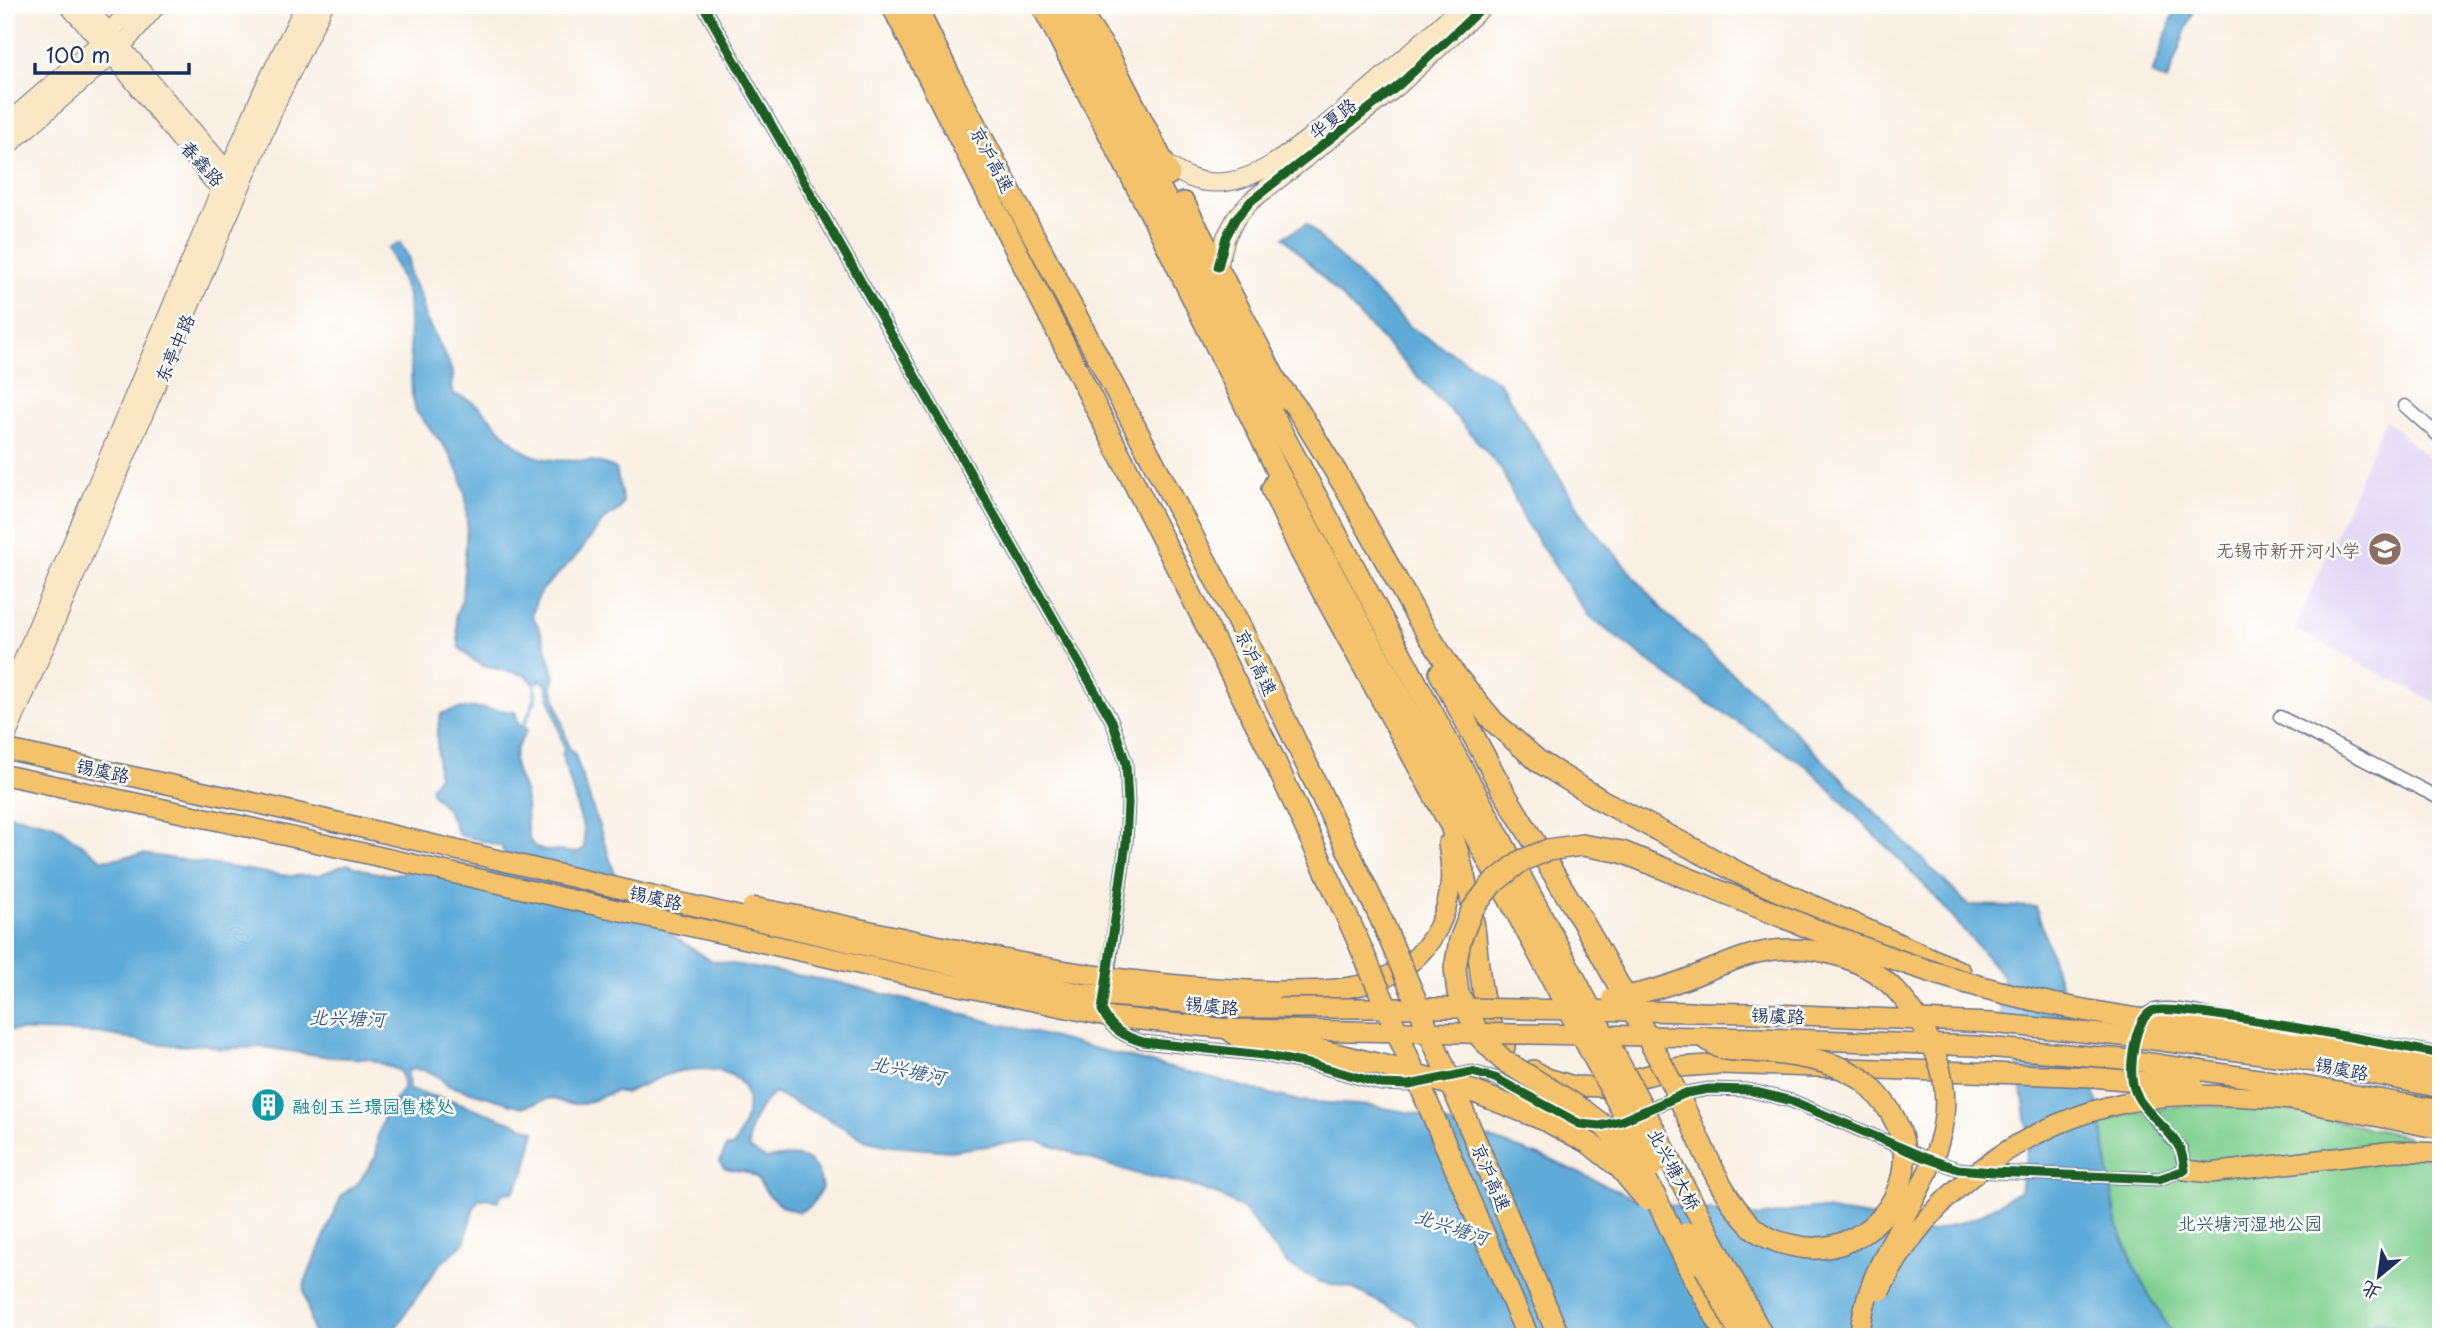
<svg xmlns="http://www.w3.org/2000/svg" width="2446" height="1342" font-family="'Playpen Sans','LXGW WenKai TC',sans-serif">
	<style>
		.built { fill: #e0d4f4 }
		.green { fill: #7fcf8f; stroke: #4d7f76; stroke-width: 2 }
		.water { fill: #5fabd8; stroke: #3d6d9b; stroke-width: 2 }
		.pier { fill: #f9efe2 }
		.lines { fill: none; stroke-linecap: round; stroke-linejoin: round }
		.stream { stroke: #5fabd8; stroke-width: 3.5 }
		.street-casing { stroke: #69728c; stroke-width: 15 }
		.secondary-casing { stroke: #69728c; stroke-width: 20 }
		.primary-casing { stroke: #69728c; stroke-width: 22 }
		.highway-casing { stroke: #69728c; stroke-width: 24 }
		.street { stroke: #fff; stroke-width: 12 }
		.secondary { stroke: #fae7c3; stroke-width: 18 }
		.primary { stroke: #f3c26a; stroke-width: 19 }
		.highway { stroke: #f3c26a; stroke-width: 21 }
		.primary-bridge-casing { stroke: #69728c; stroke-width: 22; stroke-linecap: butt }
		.highway-bridge-casing { stroke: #69728c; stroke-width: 24; stroke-linecap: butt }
		.primary-bridge { stroke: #f3c26a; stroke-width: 19 }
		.highway-bridge { stroke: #f3c26a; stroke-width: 21 }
		.cycleway-casing { stroke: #fff; stroke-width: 13 }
		.cycleway { stroke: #1b5e20; stroke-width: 9 }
		.labels { text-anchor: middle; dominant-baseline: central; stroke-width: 5; stroke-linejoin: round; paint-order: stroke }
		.street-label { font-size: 18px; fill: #1b2f5e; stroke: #fff }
		.education-label { font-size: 18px; fill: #785e54; stroke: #fff; text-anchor: end }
		.culture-label { font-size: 18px; fill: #0d838f; stroke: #fff; text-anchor: start }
		.park-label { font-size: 18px; fill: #395f6d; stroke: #fff }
		.water-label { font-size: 19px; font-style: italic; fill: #335a89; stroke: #fff }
	</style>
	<rect width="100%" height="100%" fill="#fff"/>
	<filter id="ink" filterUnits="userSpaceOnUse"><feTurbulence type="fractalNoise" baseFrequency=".0143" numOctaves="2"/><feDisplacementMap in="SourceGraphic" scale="14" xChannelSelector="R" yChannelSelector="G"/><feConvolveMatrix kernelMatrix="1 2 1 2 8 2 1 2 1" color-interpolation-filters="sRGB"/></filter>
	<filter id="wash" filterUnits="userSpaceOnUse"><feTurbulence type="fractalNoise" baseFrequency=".00686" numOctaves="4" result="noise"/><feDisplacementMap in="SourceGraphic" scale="28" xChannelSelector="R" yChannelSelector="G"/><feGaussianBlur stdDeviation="1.57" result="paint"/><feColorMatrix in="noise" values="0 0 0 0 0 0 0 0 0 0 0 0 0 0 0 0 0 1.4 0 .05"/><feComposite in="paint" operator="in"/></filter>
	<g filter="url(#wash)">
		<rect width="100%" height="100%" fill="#f9efe2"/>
		<path class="built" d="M 2385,419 L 2441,469 L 2441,705 L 2295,629 Z"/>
		<path class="green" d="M 2178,1106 L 2271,1107 L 2406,1136 L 2434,1165 L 2441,1166 L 2441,1337 L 2177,1337 L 2170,1331 L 2141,1281 L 2117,1225 L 2100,1118 Z"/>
		<path class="water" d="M 2177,5 L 2195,5 L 2167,81 L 2152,74 Z
			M 1306,224 L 1410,327 L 1499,382 L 1588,523 L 1667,615 L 1768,705 L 1968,905 L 2036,907 L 2098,1104 L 2117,1225 L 2141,1281 L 2170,1331 L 2177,1337 L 1420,1337 L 1419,1327 L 1413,1320 L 1352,1288 L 1321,1282 L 1288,1265 L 1244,1210 L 1219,1195 L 1190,1185 L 1129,1172 L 1038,1141 L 1024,1141 L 950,1151 L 891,1146 L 867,1141 L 823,1116 L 774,1093 C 758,1108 747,1127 749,1149 L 766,1159 C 795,1154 817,1152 822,1188 L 811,1206 L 799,1212 L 784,1207 L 769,1196 L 757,1178 L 747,1172 L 724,1168 L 720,1162 L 726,1147 L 733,1147 C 764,1092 744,1062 681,1071 C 663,1074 642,1086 625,1093 L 616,1091 L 583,1104 L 567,1104 L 551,1098 L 522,1107 L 447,1085 C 435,1072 425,1068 408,1070 L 409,1090 L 457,1102 L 535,1131 L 525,1172 L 513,1192 L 503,1193 L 497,1201 L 487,1198 L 479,1200 L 474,1207 L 464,1243 L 439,1265 L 397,1326 L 392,1337 L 314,1337 L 304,1292 L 305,1282 L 342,1195 L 359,1182 L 376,1156 L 377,1139 L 385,1113 L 403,1089 L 403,1082 L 400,1071 L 370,1059 L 329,1057 L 263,1047 L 220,1049 L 204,1044 L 185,1046 L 153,1043 L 99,1033 L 5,1030 L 5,814 L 53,824 L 103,860 L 143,854 L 288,876 L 319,875 L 347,864 C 378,876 403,881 430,858 L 490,872 L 498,869 L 504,854 L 501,846 L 459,835 L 446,808 L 432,794 L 431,787 L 438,776 L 437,735 L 441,714 C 464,703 490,709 515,712 L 519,725 L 527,729 C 523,739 514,748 514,759 C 514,773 522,782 525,795 C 529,810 520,845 542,850 C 547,852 554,850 559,851 C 570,851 575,856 584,848 L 584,831 L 562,754 L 564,749 L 546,684 L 540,680 L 535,685 L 526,675 L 484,666 L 471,659 L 459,647 L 456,615 L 462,599 L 467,525 L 466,498 L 460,474 L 447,450 L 416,411 L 412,395 L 408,295 L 388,248 L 400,243 L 409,258 L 409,274 L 420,295 L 426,319 L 448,361 L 453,375 L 451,387 L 455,395 C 486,401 499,436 526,452 C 554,468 588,453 616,469 L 623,502 L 620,509 L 604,520 L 578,554 L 543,589 L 536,601 L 532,616 C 544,631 548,658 555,677 L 552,684 L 569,748 L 574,752 L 615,874 L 668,932 L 710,960 L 837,982 L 1299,1101 L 1372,1106 L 1419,1114 L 1551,1160 L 1640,1201 L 1760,1217 L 1812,1208 L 1881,1219 L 1931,1232 L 1974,1218 L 2020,1191 L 2029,1137 L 2015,1043 L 2000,1015 L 2003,976 L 1930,891 L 1808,767 L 1690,692 L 1588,616 L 1526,523 L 1501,469 L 1460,421 L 1284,237 Z
			M 2377,1320 L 2417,1337 L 2360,1337 Z"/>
		<path class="pier" d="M 1998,1018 L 2076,1024 L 2090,1068 L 2015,1062 L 2012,1044 Z"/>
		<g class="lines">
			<path class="stream" d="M 523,727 L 535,700 L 535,685"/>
		</g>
	</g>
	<g filter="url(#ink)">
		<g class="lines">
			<g class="street-casing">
				<path id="street" d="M 703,5 L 1112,721 L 1126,763 L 1128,803 L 1126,843 L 1107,981
					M 2405,406 L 2441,438
					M 2280,717 L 2441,799
					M 1104,1013 C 1112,1030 1124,1036 1143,1042 L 1263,1055 L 1318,1066 L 1381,1084 L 1409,1085 L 1422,1082
					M 2133,1066 C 2133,1050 2136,1014 2155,1010 C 2171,1006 2202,1014 2219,1017 C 2293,1028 2367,1040 2441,1054
					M 1443,1078 L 1472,1072 L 1495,1078 L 1580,1124 L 1600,1126 L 1621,1121 L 1686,1093 L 1709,1089 L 1748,1090 L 1792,1101 L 1923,1157 L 1958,1169 L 1993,1172 L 2159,1179 L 2185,1170 L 2181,1149 L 2145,1107 L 2139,1096"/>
			</g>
			<g class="secondary-casing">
				<path id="secondary" d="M 68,5 L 113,55 L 212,180 L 221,188 L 228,190
					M 85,5 L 228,172 L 232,181
					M 5,125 L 101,42 L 134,5
					M 5,148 L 122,46 L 157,5
					M 1162,161 C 1182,176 1200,185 1226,182 C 1262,178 1294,149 1322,128 C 1371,89 1416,48 1462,5
					M 1218,267 L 1226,237 L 1236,218 L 1251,201 L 1398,86 L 1485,5
					M 5,703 L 228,172 L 263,90 L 305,5
					M 5,740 L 279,97 L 324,5"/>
			</g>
			<g class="primary-casing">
				<path id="primary" d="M 1279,474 L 1271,489 L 1300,552 L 1450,826 C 1461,857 1469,888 1474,921 C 1481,965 1477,1009 1505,1047
					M 5,749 L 260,804
					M 5,775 L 243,826
					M 1272,991 C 1336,991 1404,993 1438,928 C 1452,899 1453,874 1448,844
					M 2298,1059 L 2441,1088
					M 1533,1070 L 1547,1078 L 1574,1086 L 1603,1087 L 1680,1067 L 1720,1064 L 1970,1072
					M 2293,1084 L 2441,1110
					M 2292,1100 L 2441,1129
					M 2185,1170 L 2210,1173 L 2395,1151 L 2441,1153"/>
			</g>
			<g class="highway-casing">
				<path id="highway" d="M 892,5 L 1270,751 L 1355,934
					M 915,5 L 952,81 L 1238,622 L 1382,921
					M 1042,5 L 1162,235 L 1279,474 L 1530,937
					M 1066,5 L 1089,56 L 1180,226 L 1282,433 L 1548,928
					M 1084,19 L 1108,54 L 1169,174
					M 1184,203 L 1285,398
					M 1279,385 L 1298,410 L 1345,487 L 1417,617 L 1451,670 L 1493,721 L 1538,761 L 1601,800 L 1739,873 L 1960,972
					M 1440,673 L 1503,791 L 1580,917
					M 2301,1041 L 2441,1069
					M 1688,1266 L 1727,1337"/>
			</g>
			<use href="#street" class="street"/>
			<use href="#secondary" class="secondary"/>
			<use href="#primary" class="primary"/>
			<use href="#highway" class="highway"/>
			<g class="primary-bridge-casing">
				<path id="primary-bridge" d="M 260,804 L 849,942 L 1079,993 L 1240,1008 L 1461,1008 L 1753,1013 L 1991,1023 L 2131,1037 L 2298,1059
					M 243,826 L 911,976 L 1111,1017 L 1229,1029 L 1764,1038 L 1975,1046 L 2122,1059 L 2293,1084
					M 752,907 C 852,925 950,950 1050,968 C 1124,981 1197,988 1272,991
					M 1612,998 C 1646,994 1678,983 1709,970 C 1730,962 1752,952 1775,950 C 1819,945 1870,960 1900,995 C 1917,1014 1928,1034 1937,1058 C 1975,1162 1864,1237 1860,1337
					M 1970,1072 L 2091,1077 L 2194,1086
					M 1880,1291 C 1932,1185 2038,1113 2153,1098 C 2199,1092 2246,1097 2292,1100"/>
			</g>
			<g class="highway-bridge-casing">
				<path id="highway-bridge" d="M 1580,917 C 1616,980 1652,1043 1684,1108 C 1705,1149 1719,1194 1752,1227 C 1764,1238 1779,1243 1795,1246 C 1861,1261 1923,1194 1899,1129 C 1892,1111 1878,1094 1865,1082 C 1837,1059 1788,1054 1754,1051 C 1744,1050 1731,1051 1722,1048 C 1716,1046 1709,1040 1704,1037
					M 1382,921 L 1559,1337
					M 1548,928 L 1763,1337
					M 1355,934 L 1528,1337
					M 1530,937 L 1652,1167
					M 1229,1029 L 1244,1040 L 1322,1051 L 1401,1070 L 1472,1091 L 1545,1120 L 1589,1143 L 1619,1167 L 1646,1199
					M 1687,1233 L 1742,1337
					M 1688,1266 L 1656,1198 L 1634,1158 L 1604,1126 L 1580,1108 L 1503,1060 L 1481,1038 L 1458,993 L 1455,968 L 1460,940 L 1472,910 L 1491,885 L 1521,861 L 1548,850 L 1582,845 L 1622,852 C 1737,897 1852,949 1971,984 C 2078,1015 2190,1026 2301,1041"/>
			</g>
			<use href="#primary-bridge" class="primary-bridge"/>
			<use href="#highway-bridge" class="highway-bridge"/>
			<g class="cycleway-casing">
				<path id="cycleway" d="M 703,5 L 1112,721 L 1126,763 L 1128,803 L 1126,843 L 1102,1010 C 1111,1029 1123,1036 1143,1042 L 1263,1055 L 1318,1066 L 1381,1084 L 1409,1085 L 1472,1072 L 1495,1078 L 1580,1124 L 1600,1126 L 1621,1121 L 1686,1093 L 1709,1089 L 1748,1090 L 1792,1101 L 1923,1157 L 1958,1169 L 1993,1172 L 2159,1179 L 2185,1170 C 2184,1163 2183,1155 2180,1149 C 2169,1126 2139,1111 2133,1085 C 2129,1068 2134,1020 2152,1011 C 2170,1002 2404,1047 2441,1054
					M 1218,267 L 1226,237 L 1236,218 L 1251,201 L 1398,86 L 1485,5"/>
			</g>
			<use href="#cycleway" class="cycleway"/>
		</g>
	</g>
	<defs>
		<g id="school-disc" transform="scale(1.75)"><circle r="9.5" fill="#8d6e63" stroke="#fff"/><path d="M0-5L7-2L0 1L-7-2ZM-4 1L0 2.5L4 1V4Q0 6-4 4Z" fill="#fff"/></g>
		<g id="building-disc" transform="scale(1.75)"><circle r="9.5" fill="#0f9aa8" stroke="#fff"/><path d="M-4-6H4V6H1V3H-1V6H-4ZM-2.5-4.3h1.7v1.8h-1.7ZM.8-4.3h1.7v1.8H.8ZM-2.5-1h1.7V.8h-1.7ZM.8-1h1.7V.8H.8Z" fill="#fff"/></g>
	</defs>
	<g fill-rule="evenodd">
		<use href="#school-disc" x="2385" y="549"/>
		<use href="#building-disc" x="268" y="1105"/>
	</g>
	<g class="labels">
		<g class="street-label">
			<text transform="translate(1332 118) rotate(-38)">华夏路</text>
			<text transform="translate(993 159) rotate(62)">京沪高速</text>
			<text transform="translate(203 163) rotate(48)">春鑫路</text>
			<text transform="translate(174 348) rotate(-67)">东亭中路</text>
			<text transform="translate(1257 662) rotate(64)">京沪高速</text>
			<text transform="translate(103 770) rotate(12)">锡虞路</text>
			<text transform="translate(656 897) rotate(13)">锡虞路</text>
			<text transform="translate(1212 1005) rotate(5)">锡虞路</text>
			<text transform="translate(1778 1015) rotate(2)">锡虞路</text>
			<text transform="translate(2342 1068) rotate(11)">锡虞路</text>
			<text transform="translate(1675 1169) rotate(62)">北兴塘大桥</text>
			<text transform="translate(1492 1177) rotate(67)">京沪高速</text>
		</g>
		<g class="education-label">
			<text x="2360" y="549">无锡市新开河小学</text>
		</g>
		<g class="culture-label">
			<text x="292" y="1105">融创玉兰璟园售楼处</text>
		</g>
		<g class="park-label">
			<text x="2250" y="1222">北兴塘河湿地公园</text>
		</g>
		<g class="water-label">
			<text transform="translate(347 1017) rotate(2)">北兴塘河</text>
			<text transform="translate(908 1069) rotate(12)">北兴塘河</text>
			<text transform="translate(1452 1226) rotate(18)">北兴塘河</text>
		</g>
	</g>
	<rect width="2446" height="1342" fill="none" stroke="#fff" stroke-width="28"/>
	<g transform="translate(2379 1276) rotate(209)" stroke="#ffffff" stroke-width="5" paint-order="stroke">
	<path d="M0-5L12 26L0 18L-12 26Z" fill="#1b2f5e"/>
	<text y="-10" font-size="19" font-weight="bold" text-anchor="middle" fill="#1b2f5e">北</text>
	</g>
	<path d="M35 63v10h154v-10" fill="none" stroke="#1b2f5e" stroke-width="3.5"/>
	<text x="46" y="63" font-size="21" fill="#1b2f5e" stroke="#ffffff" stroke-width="5" paint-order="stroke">100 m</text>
</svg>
